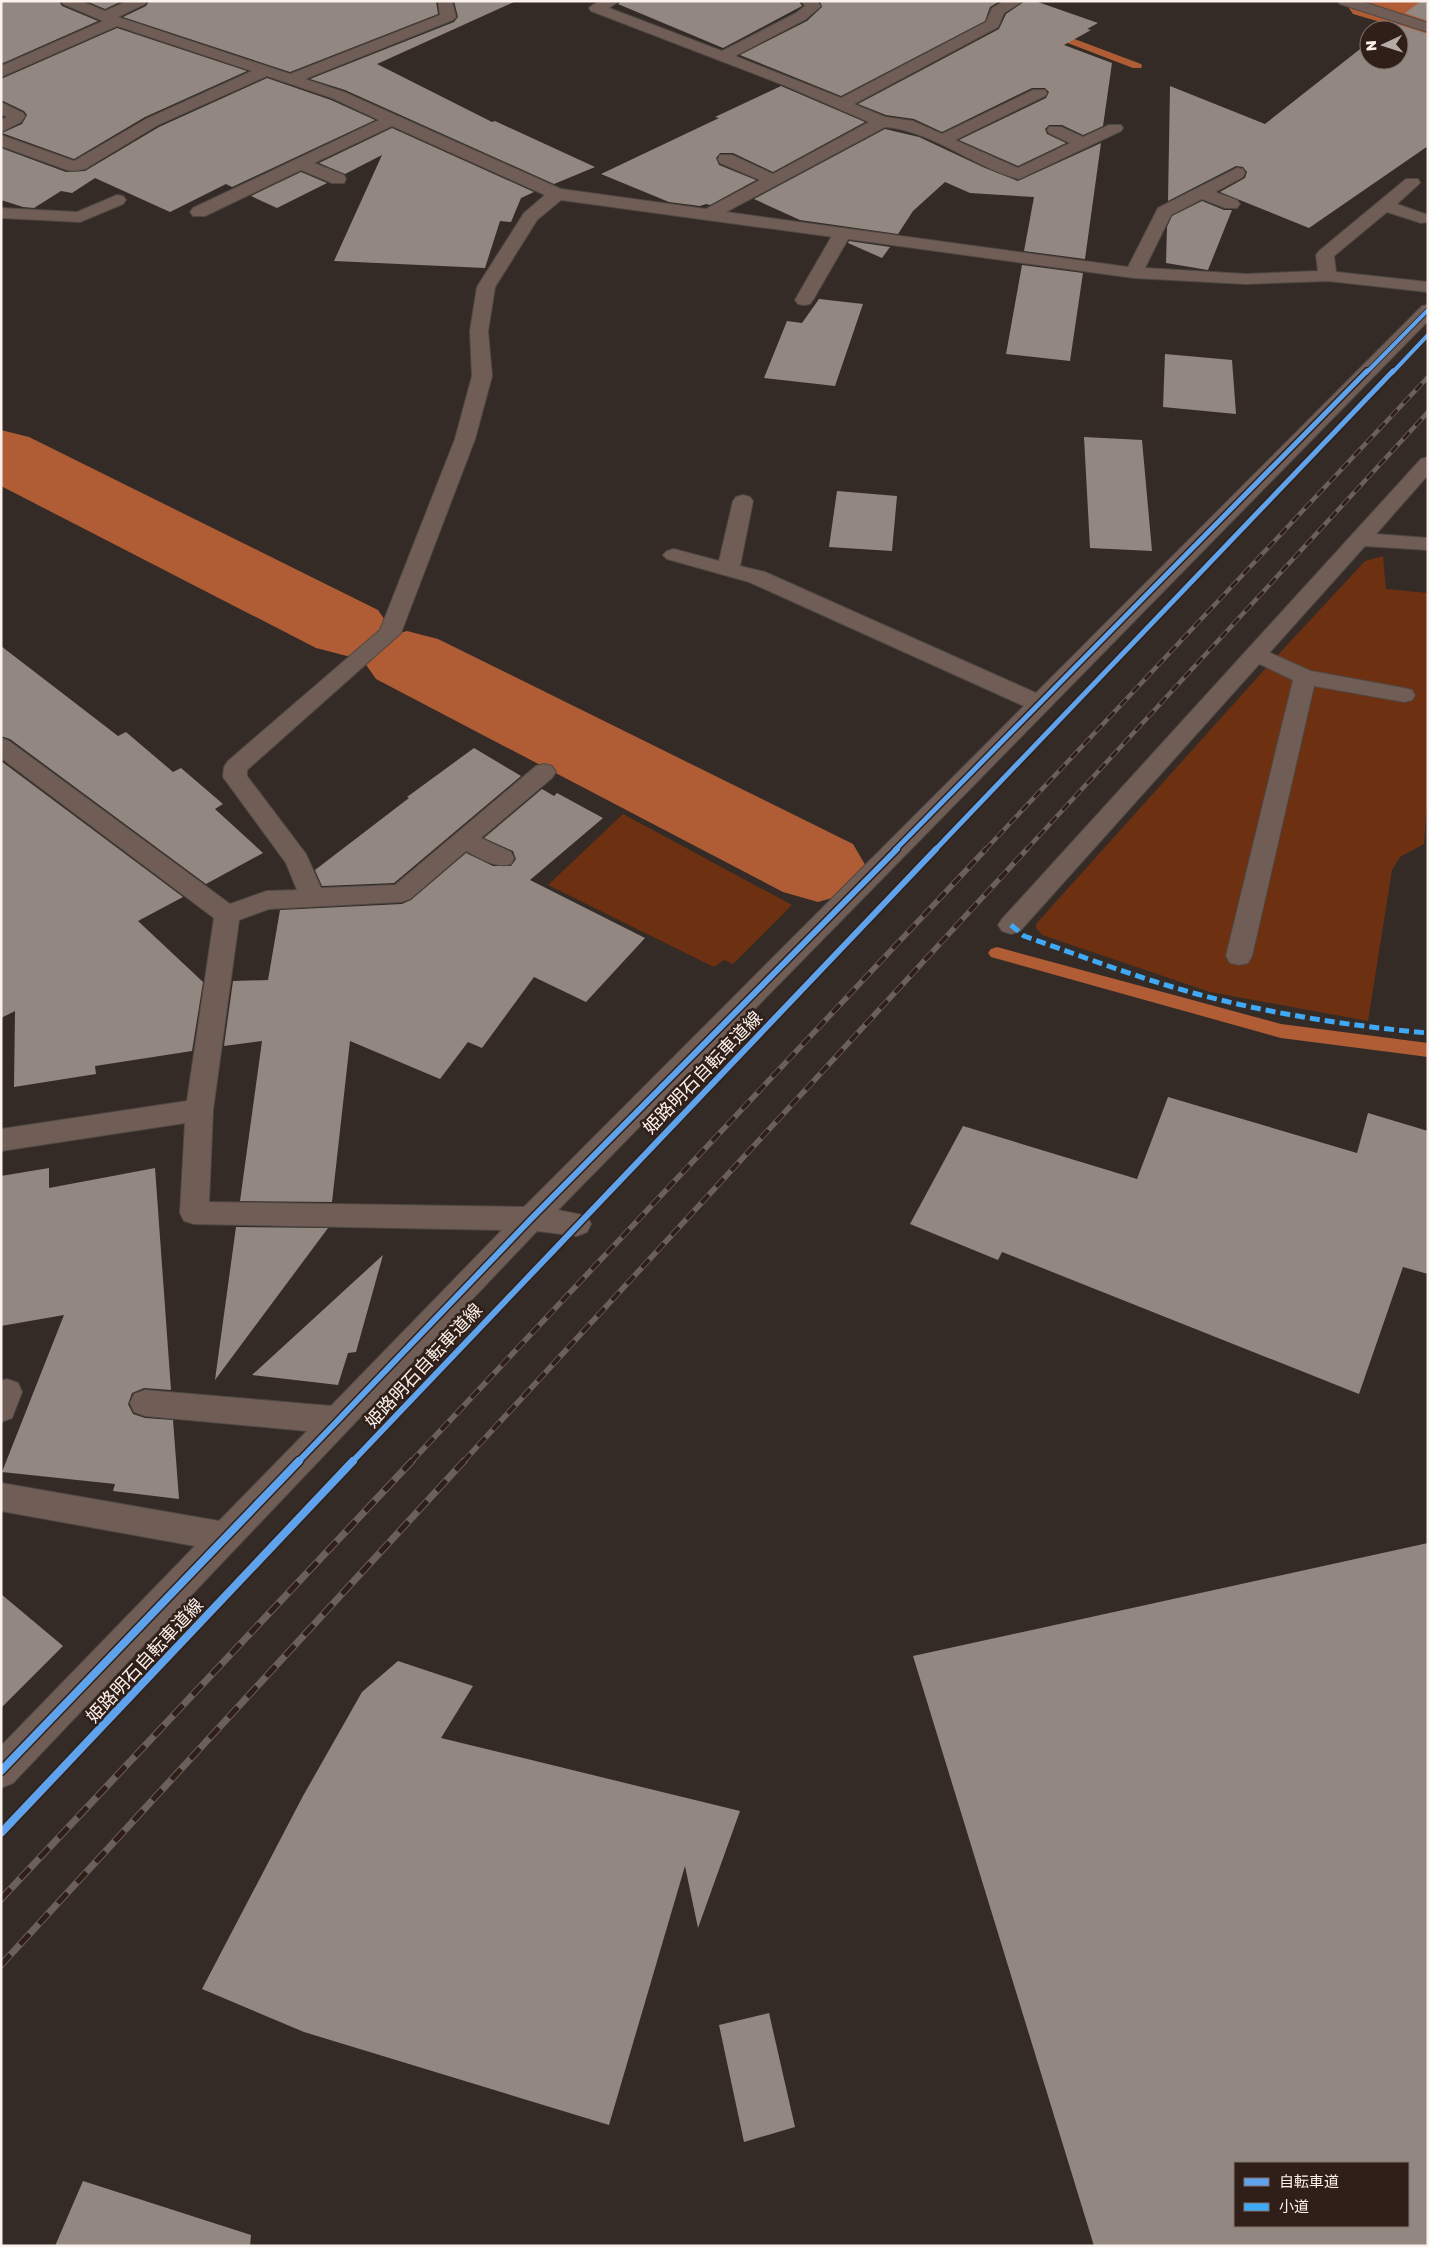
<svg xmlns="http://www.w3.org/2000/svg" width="1429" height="2247" font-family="'Golos Text','Noto Sans JP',sans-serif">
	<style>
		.green { fill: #6d3011 }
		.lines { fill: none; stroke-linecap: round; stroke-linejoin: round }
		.stream { fill: #b05d36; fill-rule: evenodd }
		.river { fill: #b05d36; fill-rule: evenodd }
		.building { fill: #938782; fill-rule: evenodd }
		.lane-casing { stroke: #4f4843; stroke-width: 2 }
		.street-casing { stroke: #4f4843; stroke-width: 2 }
		.lane { fill: #705e56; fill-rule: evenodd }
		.street { fill: #705e56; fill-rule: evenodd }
		.rail-far2-casing { stroke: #6c605a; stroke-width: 4.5 }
		.rail-far1-casing { stroke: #6c605a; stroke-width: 5.5 }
		.rail-casing { stroke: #6c605a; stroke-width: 7 }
		.rail-far2 { stroke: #2f1f18; stroke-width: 3; stroke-dasharray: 9; stroke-linecap: butt }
		.rail-far1 { stroke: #2f1f18; stroke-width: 4; stroke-dasharray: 11; stroke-linecap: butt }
		.rail { stroke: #2f1f18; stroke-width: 5; stroke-dasharray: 14; stroke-linecap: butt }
		.quiet { stroke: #3fa9f5; stroke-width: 5; stroke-dasharray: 10 5; stroke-linecap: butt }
		.cycleway-far3-casing { stroke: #2f1f18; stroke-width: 5.5 }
		.cycleway-far2-casing { stroke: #2f1f18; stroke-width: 8 }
		.cycleway-far1-casing { stroke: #2f1f18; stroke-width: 9 }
		.cycleway-casing { stroke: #2f1f18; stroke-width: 11 }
		.cycleway-far3 { stroke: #60a3ed; stroke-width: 4 }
		.cycleway-far2 { stroke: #60a3ed; stroke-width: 5 }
		.cycleway-far1 { stroke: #60a3ed; stroke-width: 6 }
		.cycleway { stroke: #60a3ed; stroke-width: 8 }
		.labels { text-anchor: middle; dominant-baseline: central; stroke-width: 5; stroke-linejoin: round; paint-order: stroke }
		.street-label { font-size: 18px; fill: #fcf1ec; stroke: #2f1f18 }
	</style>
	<rect width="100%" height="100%" fill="#342b27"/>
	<path class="green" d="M 1383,556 L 1386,589 L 1428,593 L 1428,788 L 1424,844 L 1400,857 L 1392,870 L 1368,1021 L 1210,992 L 1042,935 L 1036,928 L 1036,924 L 1265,669 L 1365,561 Z
		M 623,814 L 792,905 L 733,964 L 724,960 L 714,967 L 548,885 Z"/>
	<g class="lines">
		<path class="stream" d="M 1048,29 L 1141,64 L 1142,66 L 1141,68 L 1133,68 L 1044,34 L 1043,32 Z
			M 997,947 L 1281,1024 L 1428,1043 L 1428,1057 L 1281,1038 L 991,957 L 988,953 L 991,949 Z"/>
		<path class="river" d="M 1344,1 L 1428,1 L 1428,36 L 1353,14 Z
			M 1,430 L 29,437 L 378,610 L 391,629 L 386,637 L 407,631 L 438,639 L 853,844 L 867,868 L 853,892 L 818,902 L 783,892 L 376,679 L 362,659 L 368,651 L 347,656 L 316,648 L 1,486 Z"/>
	</g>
	<path class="building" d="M 1,1 L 59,1 L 62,6 L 98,21 L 1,64 Z
		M 86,1 L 122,1 L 105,9 Z
		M 149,1 L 436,1 L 438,14 L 290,72 L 123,17 L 146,6 Z
		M 454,1 L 516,1 L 377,64 L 492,122 L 495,121 L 595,167 L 554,184 L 345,90 L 310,79 L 454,22 L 458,17 Z
		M 621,1 L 799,1 L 802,6 L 723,48 L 618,4 Z
		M 820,1 L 1000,1 L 990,7 L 985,21 L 841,96 L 740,55 L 807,21 L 822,7 Z
		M 1025,1 L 1035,1 L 1098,23 L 1087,29 L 1091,30 L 1064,45 L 1112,63 L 1103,126 L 1083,135 L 1062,125 L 1049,125 L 1045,129 L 1047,134 L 1066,143 L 1018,166 L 959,140 L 1046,98 L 1049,92 L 1045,88 L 1032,88 L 942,132 L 914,119 L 886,115 L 858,104 L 999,29 L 1006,14 Z
		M 1421,1 L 1428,1 L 1428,21 L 1405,13 Z
		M 1393,23 L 1428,34 L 1428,146 L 1309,228 L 1220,192 L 1245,178 L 1247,172 L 1243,167 L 1236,166 L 1168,201 L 1170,86 L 1265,124 L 1369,42 L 1369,60 L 1399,60 L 1399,30 L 1384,30 Z
		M 117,28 L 247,71 L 145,117 L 74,159 L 2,133 L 22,124 L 27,115 L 24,111 L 1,100 L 1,79 Z
		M 267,78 L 331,100 L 375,120 L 232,187 L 226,184 L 170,212 L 95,178 L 72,193 L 61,191 L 34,208 L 23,207 L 1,200 L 1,148 L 66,172 L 85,171 L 159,127 Z
		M 781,86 L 865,122 L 773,172 L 733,153 L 720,153 L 716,158 L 719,165 L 756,180 L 710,205 L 706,204 L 700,206 L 669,202 L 601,174 L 719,118 L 715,117 Z
		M 392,128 L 534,192 L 521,198 L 511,222 L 500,221 L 485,268 L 334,261 L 382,155 L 345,174 L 319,163 Z
		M 885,129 L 919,137 L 985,168 L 1018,181 L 1101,143 L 1085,259 L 1024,251 L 1034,197 L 970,193 L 945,182 L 913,211 L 898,234 L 800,220 L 754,199 Z
		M 301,172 L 327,183 L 277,208 L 251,196 Z
		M 1202,201 L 1224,210 L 1232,210 L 1208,270 L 1166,263 L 1167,227 L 1172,216 Z
		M 849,241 L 890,247 L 882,258 L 848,243 Z
		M 1022,265 L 1083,273 L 1070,361 L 1006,354 Z
		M 819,299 L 863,304 L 835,386 L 764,378 L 787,321 L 802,323 Z
		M 1165,354 L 1232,360 L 1236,414 L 1163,407 Z
		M 1084,437 L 1142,440 L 1152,551 L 1090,548 Z
		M 837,491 L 897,496 L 892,551 L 829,547 Z
		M 1,646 L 118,736 L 126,732 L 173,772 L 181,768 L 223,804 L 215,809 L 263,853 L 206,884 L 10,739 L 1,736 Z
		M 474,748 L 521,776 L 394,883 L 322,886 L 315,870 L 409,798 L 407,797 Z
		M 1,761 L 183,897 L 138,921 L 203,982 L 192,1051 L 95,1066 L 96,1074 L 14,1087 L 15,1011 L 1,1018 Z
		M 542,789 L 554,796 L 557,793 L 603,818 L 530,880 L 645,938 L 586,1002 L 534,977 L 482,1048 L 468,1042 L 440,1079 L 350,1041 L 332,1202 L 240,1201 L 262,1041 L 224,1046 L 233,981 L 268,980 L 280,910 L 402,904 L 411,900 L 466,853 L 493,866 L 511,866 L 516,859 L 513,851 L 484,838 Z
		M 1168,1097 L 1357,1153 L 1368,1113 L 1428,1131 L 1428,1274 L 1403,1267 L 1359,1394 L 1002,1252 L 998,1260 L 910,1224 L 963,1126 L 1137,1179 Z
		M 49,1168 L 49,1188 L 155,1168 L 171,1390 L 144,1388 L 132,1393 L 128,1404 L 133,1414 L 145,1418 L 173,1420 L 179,1499 L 113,1491 L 115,1484 L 2,1472 L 64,1315 L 1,1326 L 1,1176 Z
		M 236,1227 L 328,1228 L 215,1380 Z
		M 383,1255 L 356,1352 L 348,1353 L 338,1385 L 252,1375 Z
		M 1428,1543 L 1428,2246 L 1094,2246 L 913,1656 ZM 1235,2163 L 1408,2163 L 1408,2226 L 1235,2226 Z
		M 1,1594 L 63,1646 L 1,1708 Z
		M 398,1661 L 473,1686 L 441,1738 L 740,1811 L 698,1928 L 685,1866 L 609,2125 L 304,2032 L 202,1989 L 303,1796 L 362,1692 Z
		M 769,2013 L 795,2127 L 744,2142 L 719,2025 Z
		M 83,2181 L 251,2235 L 250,2246 L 55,2246 Z"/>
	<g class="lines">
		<g class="lane-casing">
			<path id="lane" d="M 842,229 L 848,230 L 851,234 L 813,300 L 810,304 L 804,305 L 798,304 L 795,300 L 833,234 L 836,230 Z
				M 1257,647 L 1311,671 L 1404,688 L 1412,690 L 1415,695 L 1412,700 L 1404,702 L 1314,686 L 1252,956 L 1248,963 L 1239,965 L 1230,963 L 1226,956 L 1293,680 L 1249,659 L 1246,654 L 1249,649 Z
				M 7,1379 L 18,1383 L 22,1392 L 12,1418 L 1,1422 L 1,1381 Z"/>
		</g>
		<g class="street-casing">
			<path id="street" d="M 61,1 L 81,1 L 105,11 L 127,1 L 147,1 L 145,4 L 118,17 L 290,74 L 440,15 L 438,1 L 452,1 L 456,17 L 453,20 L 305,79 L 344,92 L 561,189 L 706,209 L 760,180 L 720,163 L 718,159 L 720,155 L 732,155 L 773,174 L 869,122 L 786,86 L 591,11 L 589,8 C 596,0 608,1 619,1 L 609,8 L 722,51 L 796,13 L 805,6 L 801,1 L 817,1 L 821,6 L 806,19 L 735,56 L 841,98 L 986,22 L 992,8 L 1004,1 L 1023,1 L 1004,13 L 998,27 L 854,104 L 885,117 L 913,121 L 942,134 L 1033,90 L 1045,90 L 1047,93 L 1045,96 L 955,140 L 1018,168 L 1070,143 L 1049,133 L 1047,130 L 1049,127 L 1061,127 L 1083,137 L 1109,125 L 1121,125 L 1123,128 L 1121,131 L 1019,179 C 973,167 933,131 885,127 L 726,212 L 1128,267 L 1158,208 L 1237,168 L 1243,169 L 1245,173 L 1243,177 L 1215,192 L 1237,200 L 1240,204 L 1237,208 L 1225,208 L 1202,199 L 1171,215 L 1145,268 L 1246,274 L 1318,271 L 1316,255 L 1319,251 L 1406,179 L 1418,179 L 1420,183 L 1397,204 L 1428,215 L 1427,222 L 1421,223 L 1387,212 L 1334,256 L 1336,272 L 1428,282 L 1428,292 L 1328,281 L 1246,284 L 1134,278 L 561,200 L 537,220 L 495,287 L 488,331 L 492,376 L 475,439 L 401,633 L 247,770 L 247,776 L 306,854 L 321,888 L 395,885 L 536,766 L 544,764 L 552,766 L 556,772 L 552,778 L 481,838 L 511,852 L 514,858 L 511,864 C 495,869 480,858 466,851 L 410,899 L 401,902 L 269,909 L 239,920 L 213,1110 L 209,1202 L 524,1207 L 1024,706 L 749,582 L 667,559 L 663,555 L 667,551 L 674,549 L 719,561 L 733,501 L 736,497 L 743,495 L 750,497 L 753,501 L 740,566 L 765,572 L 1036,693 L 1422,306 L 1428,305 L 1428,321 L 558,1210 L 587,1216 L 591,1224 L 587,1232 L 577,1236 L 537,1231 L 13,1783 L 1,1788 L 1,1746 L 195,1546 L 1,1511 L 1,1483 L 219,1521 L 307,1431 L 145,1416 L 134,1412 L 130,1403 L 134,1394 L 145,1390 L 331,1406 L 502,1230 L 194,1224 L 184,1221 L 180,1213 L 185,1123 L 1,1151 L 1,1129 L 187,1101 L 214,918 L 1,758 L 1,738 L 9,741 L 230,904 L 267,891 L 297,890 L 286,863 L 223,777 L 224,767 L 228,761 L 380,630 L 455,439 L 472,376 L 470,331 L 477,287 L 524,213 L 545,195 L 392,126 L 314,163 L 344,175 L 346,179 L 344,183 L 332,183 L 301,170 L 205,216 L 193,216 L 190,212 L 193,208 L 379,120 L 332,98 L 267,76 L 158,125 L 85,169 L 73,171 L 67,170 L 1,146 L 1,135 L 74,161 L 146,119 L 252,71 L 117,26 L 1,77 L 1,66 L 103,21 L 63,4 Z
				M 1338,1 L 1361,1 L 1428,23 L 1428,32 L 1340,4 Z
				M 1,102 L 23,113 L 25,116 L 21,122 L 1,132 L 1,120 L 7,117 L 1,114 Z
				M 117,195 L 123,196 L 126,200 L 123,204 L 80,222 L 1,218 L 1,208 L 77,212 Z
				M 1428,457 L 1428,475 L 1376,534 L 1428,538 L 1428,550 L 1365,546 L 1020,931 L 1011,934 L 1002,931 L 998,925 L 1002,919 L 1421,459 Z"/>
		</g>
		<use href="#lane" class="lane"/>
		<use href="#street" class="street"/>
		<g class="rail-far2-casing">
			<path id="rail-far2" d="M 985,850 L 1428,377
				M 1026,850 L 1428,412"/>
		</g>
		<g class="rail-far1-casing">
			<path id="rail-far1" d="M 411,1462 L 986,849
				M 463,1462 L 1027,849"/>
		</g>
		<g class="rail-casing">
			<path id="rail" d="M 1,1899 L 412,1461
				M 1,1965 L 464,1461"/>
		</g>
		<use href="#rail-far2" class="rail-far2"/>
		<use href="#rail-far1" class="rail-far1"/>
		<use href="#rail" class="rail"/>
		<path class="quiet" d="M 1011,925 L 1024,936 C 1081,956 1138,978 1197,994 C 1272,1014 1350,1026 1428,1033"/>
		<g class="cycleway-far3-casing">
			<path id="cycleway-far3" d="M 1366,373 L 1428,310
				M 1392,373 L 1428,335"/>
		</g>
		<g class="cycleway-far2-casing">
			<path id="cycleway-far2" d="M 895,850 L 1367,371
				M 935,850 L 1393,371"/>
		</g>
		<g class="cycleway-far1-casing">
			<path id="cycleway-far1" d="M 298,1462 L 531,1219 L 897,849
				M 352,1462 L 936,849"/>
		</g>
		<g class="cycleway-casing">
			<path id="cycleway" d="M 1,1771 L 299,1461
				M 1,1833 L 353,1461"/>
		</g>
		<use href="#cycleway-far3" class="cycleway-far3"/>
		<use href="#cycleway-far2" class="cycleway-far2"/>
		<use href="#cycleway-far1" class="cycleway-far1"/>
		<use href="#cycleway" class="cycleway"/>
	</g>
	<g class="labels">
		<g class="street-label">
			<text transform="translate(702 1072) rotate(-46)">姫路明石自転車道線</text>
			<text transform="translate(423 1365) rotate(-47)">姫路明石自転車道線</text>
			<text transform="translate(144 1660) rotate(-47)">姫路明石自転車道線</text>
		</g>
	</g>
	<rect width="1429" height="2247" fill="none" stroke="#fcf1ec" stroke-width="5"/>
	<rect x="1234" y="2162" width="175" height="65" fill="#2f1f18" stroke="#81736d"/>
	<rect x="1244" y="2178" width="25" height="8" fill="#60a3ed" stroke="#81736d"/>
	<text x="1279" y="2187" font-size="15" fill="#fcf1ec">自転車道</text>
	<rect x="1244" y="2203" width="25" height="8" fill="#3fa9f5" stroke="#81736d"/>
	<text x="1279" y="2212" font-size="15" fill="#fcf1ec">小道</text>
	<g transform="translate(1384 45) rotate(266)"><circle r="24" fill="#2f1f18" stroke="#81736d"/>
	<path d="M0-4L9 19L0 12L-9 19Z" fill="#b6aca7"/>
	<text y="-8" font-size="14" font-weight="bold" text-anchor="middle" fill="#fcf1ec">N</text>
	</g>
</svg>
